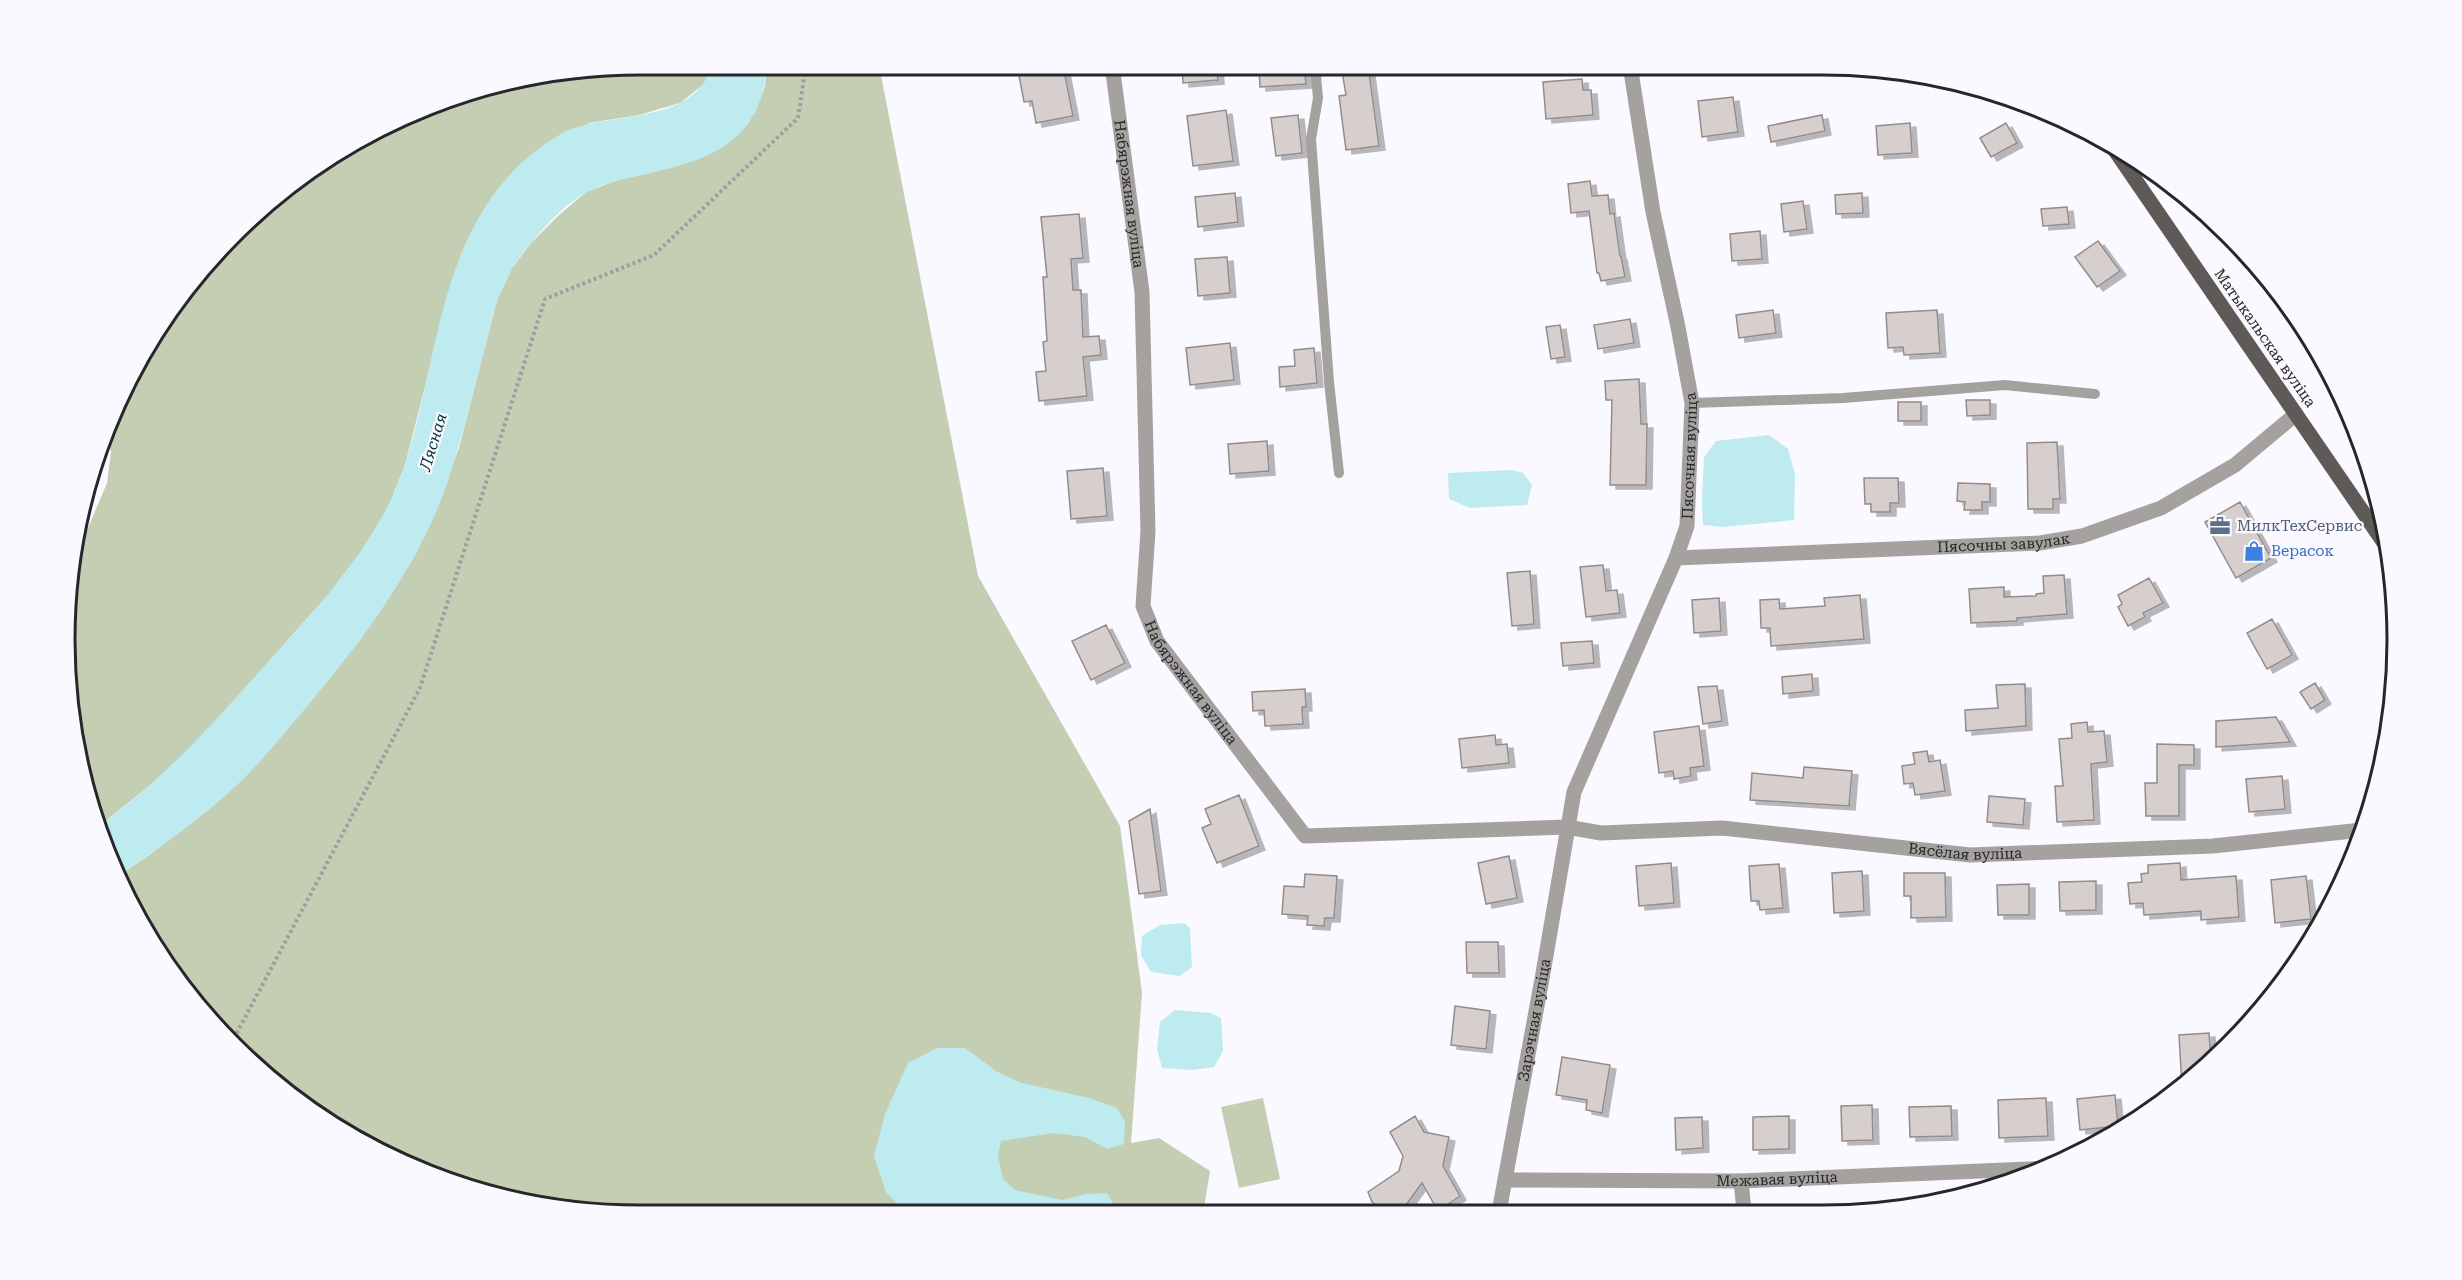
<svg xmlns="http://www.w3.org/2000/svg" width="2462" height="1280" font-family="'Roboto Serif',serif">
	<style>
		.green { fill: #c4ceb2 }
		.water { fill: #beebf0 }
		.building { fill: #d7cfcd; stroke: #948c8a; stroke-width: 1.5; filter: url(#shadow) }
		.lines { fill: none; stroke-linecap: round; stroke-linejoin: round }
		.path { stroke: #9e9ea2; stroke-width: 4; stroke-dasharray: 3 3; stroke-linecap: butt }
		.lane { stroke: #a4a19f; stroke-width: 10 }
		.street { stroke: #a4a19f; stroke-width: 15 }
		.primary { stroke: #5f5957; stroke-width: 15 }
		.labels { text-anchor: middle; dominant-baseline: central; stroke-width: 4.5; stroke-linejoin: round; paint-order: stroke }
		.street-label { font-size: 15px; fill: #272729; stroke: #f9f9ff }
		.service-label { font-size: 15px; fill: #4e5e75; stroke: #f9f9ff; text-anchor: start }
		.shop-label { font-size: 15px; fill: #366cbe; stroke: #f9f9ff; text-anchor: start }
		.water-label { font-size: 16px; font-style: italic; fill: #083539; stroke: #f9f9ff }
		.rim { fill: none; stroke: #272729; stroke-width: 3 }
	</style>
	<defs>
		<filter id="shadow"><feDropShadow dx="6" dy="4" stdDeviation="0" flood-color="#0004"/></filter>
	</defs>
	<rect width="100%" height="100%" fill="#f9f9ff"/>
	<path class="green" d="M 640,65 L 712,65 L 704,84 L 680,103 L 639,115 L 589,123 L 466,244 L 450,288 L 405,465 L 387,510 L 360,553 L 328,595 L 195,744 L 154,782 L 102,824 L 69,715 L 74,561 L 107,483 L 111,452 L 106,429 L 108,419 L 161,321 L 289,184 L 455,95 Z
		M 767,65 L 879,65 L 978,576 L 1120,826 L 1142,993 L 1131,1143 L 1159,1138 L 1210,1171 L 1203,1213 L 603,1214 L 491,1196 L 386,1156 L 233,1047 L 124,894 L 118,876 L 151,854 L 278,740 L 360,640 L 390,596 L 418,550 L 459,448 L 497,300 L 512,268 L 532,242 L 559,215 L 586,192 L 618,180 L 650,173 L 755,113 L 765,86 Z
		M 1263,1098 L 1280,1179 L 1239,1188 L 1221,1107 Z"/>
	<path class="water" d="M 712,65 L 767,65 C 761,139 716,159 650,173 C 629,178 606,182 587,192 C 561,206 538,234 520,257 C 497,287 491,323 482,359 C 471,400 461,441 448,481 C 418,569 358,646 299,716 C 279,740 258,765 236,786 C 200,819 159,849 118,876 L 102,824 C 162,780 212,725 261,670 C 317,608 379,545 405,464 C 432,382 437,283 484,209 C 502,179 530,151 561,134 C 606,109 694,128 712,65 Z
		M 1769,435 L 1788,449 L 1795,474 L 1794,520 L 1723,527 L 1703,525 L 1702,500 L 1704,457 L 1716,441 Z
		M 1512,470 L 1523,473 L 1532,485 L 1527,505 L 1470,508 L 1449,499 L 1448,473 Z
		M 1184,923 L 1190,928 L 1192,967 L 1180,976 L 1151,972 L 1141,955 L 1142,936 L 1160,925 Z
		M 1175,1010 L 1211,1013 L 1221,1018 L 1223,1051 L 1214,1067 L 1193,1070 L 1162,1068 L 1157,1049 L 1160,1022 Z
		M 937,1048 L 965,1048 L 996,1071 L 1022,1083 L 1089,1098 L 1117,1108 L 1125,1122 L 1124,1144 L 1107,1149 L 1085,1137 L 1054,1133 L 1001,1141 L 998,1156 L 1003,1179 L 1015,1190 L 1062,1200 L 1086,1194 L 1107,1193 L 1114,1205 L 1113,1213 L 905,1213 L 886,1192 L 874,1156 L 885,1114 L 908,1063 Z"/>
	<path class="building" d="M 1017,65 L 1063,65 L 1073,116 L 1036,123 L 1032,101 L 1024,102 Z
		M 1182,65 L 1217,65 L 1218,80 L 1183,83 Z
		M 1304,65 L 1306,84 L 1260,87 L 1259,69 Z
		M 1341,65 L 1368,65 L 1379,146 L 1346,150 L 1339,96 L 1346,95 Z
		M 1582,79 L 1583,90 L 1591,90 L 1593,115 L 1546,119 L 1543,82 Z
		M 1733,97 L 1738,132 L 1702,137 L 1698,101 Z
		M 1226,110 L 1233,161 L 1193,166 L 1187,116 Z
		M 1298,115 L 1302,153 L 1276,156 L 1271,118 Z
		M 1822,115 L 1825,131 L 1771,142 L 1768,126 Z
		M 1910,123 L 1912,153 L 1878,155 L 1876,126 Z
		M 2006,123 L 2017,143 L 1991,157 L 1980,138 Z
		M 1590,181 L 1592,196 L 1608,195 L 1610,214 L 1614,213 L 1620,256 L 1621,256 L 1625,277 L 1601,281 L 1599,273 L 1597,273 L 1589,211 L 1571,213 L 1568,184 Z
		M 1235,193 L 1238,222 L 1198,227 L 1195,197 Z
		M 1862,193 L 1863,213 L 1836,214 L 1835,195 Z
		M 1803,201 L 1807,229 L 1784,232 L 1781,204 Z
		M 2067,207 L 2069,224 L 2043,226 L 2041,209 Z
		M 1079,214 L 1083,258 L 1071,259 L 1073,290 L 1081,290 L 1083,337 L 1099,336 L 1101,355 L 1083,357 L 1087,396 L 1039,401 L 1036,372 L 1046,371 L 1043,342 L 1047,341 L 1043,277 L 1047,277 L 1041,217 Z
		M 1760,231 L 1762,259 L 1732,261 L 1730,234 Z
		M 2098,241 L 2120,271 L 2097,287 L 2075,257 Z
		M 1227,257 L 1230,293 L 1198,296 L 1195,259 Z
		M 1773,310 L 1776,333 L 1739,338 L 1736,315 Z
		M 1937,310 L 1940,353 L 1904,355 L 1903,347 L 1888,348 L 1886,313 Z
		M 1630,319 L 1634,343 L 1598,349 L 1594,325 Z
		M 1560,325 L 1565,357 L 1551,359 L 1546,327 Z
		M 1230,343 L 1234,380 L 1190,385 L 1186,348 Z
		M 1314,348 L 1317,383 L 1280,387 L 1279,367 L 1295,366 L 1294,350 Z
		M 1639,379 L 1641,424 L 1647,424 L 1646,485 L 1610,485 L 1612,400 L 1606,400 L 1605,381 Z
		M 1966,400 L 1990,400 L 1990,415 L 1967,416 Z
		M 1898,402 L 1921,402 L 1921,421 L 1898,421 Z
		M 1267,441 L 1269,471 L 1230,474 L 1228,444 Z
		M 2057,442 L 2060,499 L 2053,499 L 2053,509 L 2028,509 L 2027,443 Z
		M 1103,468 L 1107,516 L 1071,519 L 1067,471 Z
		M 1864,478 L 1898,478 L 1899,503 L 1890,503 L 1890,512 L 1871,512 L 1871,504 L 1865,504 Z
		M 1958,483 L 1990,484 L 1990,502 L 1982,502 L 1982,510 L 1964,510 L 1965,502 L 1957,501 Z
		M 2240,502 L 2271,558 L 2236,578 L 2205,522 Z
		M 1603,565 L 1606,591 L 1617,590 L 1620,613 L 1586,617 L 1580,567 Z
		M 1530,571 L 1534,624 L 1512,626 L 1507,573 Z
		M 2064,575 L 2067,614 L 2017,618 L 2017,621 L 1971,623 L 1969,589 L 2004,587 L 2004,597 L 2036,596 L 2036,594 L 2044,593 L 2043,576 Z
		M 2149,578 L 2163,603 L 2143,613 L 2145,617 L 2128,626 L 2118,607 L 2122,604 L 2118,595 Z
		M 1860,595 L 1864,639 L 1771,646 L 1770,628 L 1761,628 L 1760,600 L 1779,599 L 1780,609 L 1825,606 L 1824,598 Z
		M 1719,598 L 1721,631 L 1694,633 L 1692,600 Z
		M 2272,619 L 2292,655 L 2267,669 L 2247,633 Z
		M 1106,625 L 1125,663 L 1091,680 L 1072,641 Z
		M 1592,641 L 1594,663 L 1563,666 L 1561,643 Z
		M 1812,674 L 1813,691 L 1783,694 L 1782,677 Z
		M 2315,683 L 2325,700 L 2311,709 L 2300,692 Z
		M 2025,684 L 2026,726 L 1966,731 L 1965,710 L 1998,708 L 1996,685 Z
		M 1717,686 L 1722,721 L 1703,724 L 1698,687 Z
		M 1305,689 L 1306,707 L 1302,707 L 1303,724 L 1265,726 L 1264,710 L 1253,711 L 1252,692 Z
		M 2276,717 L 2290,742 L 2216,747 L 2216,721 Z
		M 2087,722 L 2088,732 L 2104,731 L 2107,762 L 2091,764 L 2094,820 L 2057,822 L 2055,786 L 2063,786 L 2059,739 L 2072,738 L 2071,724 Z
		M 1699,726 L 1704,766 L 1690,768 L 1691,776 L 1674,779 L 1673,771 L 1659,773 L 1654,732 Z
		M 1495,735 L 1496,745 L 1507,744 L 1509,763 L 1462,768 L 1459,739 Z
		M 2157,744 L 2194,745 L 2194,765 L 2179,765 L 2179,816 L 2146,816 L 2145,783 L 2157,783 Z
		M 1927,751 L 1929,762 L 1940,760 L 1945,791 L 1915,795 L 1913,783 L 1904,784 L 1902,766 L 1915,764 L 1913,753 Z
		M 1804,767 L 1852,771 L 1849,806 L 1750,800 L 1752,773 L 1803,778 Z
		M 2282,776 L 2285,809 L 2249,812 L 2246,779 Z
		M 1239,795 L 1259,846 L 1217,863 L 1202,828 L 1211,824 L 1205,809 Z
		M 1989,796 L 2025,799 L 2023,825 L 1987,822 Z
		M 1150,809 L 1161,891 L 1139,894 L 1129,821 Z
		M 1509,856 L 1517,898 L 1486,904 L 1478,863 Z
		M 1671,863 L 1674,903 L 1639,906 L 1636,866 Z
		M 2180,863 L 2181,880 L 2236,876 L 2239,917 L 2201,920 L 2201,911 L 2144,915 L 2143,903 L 2130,904 L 2128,883 L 2142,882 L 2141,874 L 2148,873 L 2148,865 Z
		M 1779,864 L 1783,908 L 1760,910 L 1759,901 L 1751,901 L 1749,866 Z
		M 1862,871 L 1864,911 L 1834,913 L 1832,873 Z
		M 1904,873 L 1945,873 L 1946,917 L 1911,918 L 1911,896 L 1904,896 Z
		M 1305,874 L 1337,876 L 1334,918 L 1325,918 L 1324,926 L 1307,925 L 1308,916 L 1282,914 L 1284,886 L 1304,887 Z
		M 2306,876 L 2311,919 L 2275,923 L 2271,880 Z
		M 2096,881 L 2096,910 L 2060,911 L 2059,882 Z
		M 2029,884 L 2029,915 L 1998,915 L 1997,885 Z
		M 1466,942 L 1498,942 L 1499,973 L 1467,973 Z
		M 1455,1006 L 1490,1011 L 1486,1049 L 1451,1045 Z
		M 2209,1033 L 2211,1061 L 2182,1087 L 2179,1035 Z
		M 1562,1057 L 1610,1065 L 1602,1113 L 1586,1110 L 1587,1100 L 1556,1095 Z
		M 2115,1095 L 2118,1126 L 2080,1130 L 2077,1099 Z
		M 2046,1098 L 2048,1136 L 1999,1138 L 1998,1100 Z
		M 1872,1105 L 1873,1140 L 1842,1141 L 1841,1106 Z
		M 1951,1106 L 1952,1136 L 1910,1137 L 1909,1107 Z
		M 1415,1116 L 1424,1132 L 1449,1137 L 1443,1166 L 1460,1196 L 1438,1211 L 1422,1183 L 1406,1205 L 1392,1209 L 1382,1209 L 1372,1202 L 1368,1192 L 1399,1171 L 1403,1156 L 1390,1132 Z
		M 1789,1116 L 1789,1149 L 1753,1150 L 1753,1117 Z
		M 1702,1117 L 1703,1148 L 1676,1150 L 1675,1118 Z"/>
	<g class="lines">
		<path class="path" d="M 231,1044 L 420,688 L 545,299 L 654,255 L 798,118 L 806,65"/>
		<path class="lane" d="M 1315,65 L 1318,98 L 1311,139 L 1329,382 L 1339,473
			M 1692,403 L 1843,398 L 2005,385 L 2095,394"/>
		<g class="street">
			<path id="s1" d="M 1112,65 L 1142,292 L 1148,531 L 1143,606 L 1157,641 L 1305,836 L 1567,827 L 1601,833 L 1722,828 L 1970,855 L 2213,846 L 2362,830"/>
			<path id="s2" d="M 1676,558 L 2040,543 L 2082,536 L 2161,508 L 2235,465 L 2296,414"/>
			<path id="s3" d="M 1505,1180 L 1741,1181 L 2049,1168"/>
			<path d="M 1741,1181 L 1744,1211"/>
			<path id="s4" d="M 1499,1212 L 1542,979 L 1574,792 L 1676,558 L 1687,526 L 1692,403 L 1678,327 L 1653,212 L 1630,65"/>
		</g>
		<path class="primary" d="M 2112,146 L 2389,550"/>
	</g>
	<defs>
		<g id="office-bare" transform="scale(1.62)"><path d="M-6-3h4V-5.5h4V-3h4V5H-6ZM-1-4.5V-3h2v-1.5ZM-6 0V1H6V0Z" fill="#5c6f8a" stroke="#f9f9ff" stroke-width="2.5" paint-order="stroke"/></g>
		<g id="shop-bare" transform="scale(1.62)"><path d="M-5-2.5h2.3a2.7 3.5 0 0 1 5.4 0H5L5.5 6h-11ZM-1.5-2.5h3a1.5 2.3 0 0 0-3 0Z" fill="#3f7fe0" stroke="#f9f9ff" stroke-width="2.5" paint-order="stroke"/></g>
	</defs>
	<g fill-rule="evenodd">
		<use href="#office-bare" x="2220" y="526"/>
		<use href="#shop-bare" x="2254" y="551"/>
	</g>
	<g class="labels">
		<g class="street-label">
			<text stroke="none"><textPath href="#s1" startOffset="130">Набярэжная вуліца</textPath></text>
			<text transform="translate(2265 338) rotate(55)">Матыкальская вуліца</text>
			<text stroke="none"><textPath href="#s4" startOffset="786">Пясочная вуліца</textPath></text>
			<text stroke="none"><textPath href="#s2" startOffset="328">Пясочны завулак</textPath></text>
			<text stroke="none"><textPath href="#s1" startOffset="634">Набярэжная вуліца</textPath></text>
			<text stroke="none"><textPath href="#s1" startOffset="1488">Вясёлая вуліца</textPath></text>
			<text stroke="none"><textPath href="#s4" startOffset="195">Зарэчная вуліца</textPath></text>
			<text stroke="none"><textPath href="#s3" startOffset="272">Межавая вуліца</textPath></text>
		</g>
		<g class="service-label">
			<text x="2237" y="526">МилкТехСервис</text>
		</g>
		<g class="shop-label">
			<text x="2271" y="551">Верасок</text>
		</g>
		<g class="water-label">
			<text transform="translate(433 442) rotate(-73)">Лясная</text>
		</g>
	</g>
	<path d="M0 0H2462V1280H0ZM640 75H1822A565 565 0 0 1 2387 640V640A565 565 0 0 1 1822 1205H640A565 565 0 0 1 75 640V640A565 565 0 0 1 640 75Z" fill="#f9f9ff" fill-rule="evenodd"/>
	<path class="rim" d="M640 75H1822A565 565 0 0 1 2387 640V640A565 565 0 0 1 1822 1205H640A565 565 0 0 1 75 640V640A565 565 0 0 1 640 75Z"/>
</svg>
